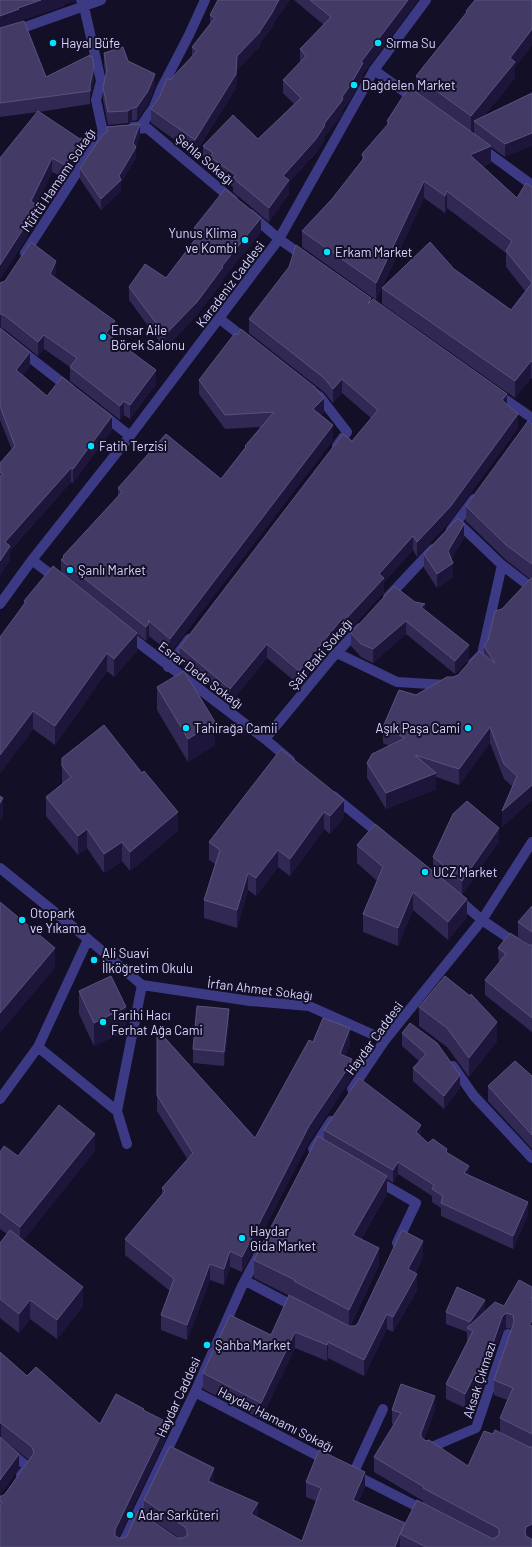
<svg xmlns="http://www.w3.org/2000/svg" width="532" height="1547" font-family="Barlow,sans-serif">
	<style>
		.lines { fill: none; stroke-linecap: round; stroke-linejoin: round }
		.minor { stroke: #3d3a85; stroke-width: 10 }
		.tertiary { stroke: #3d3a85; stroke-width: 10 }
		.wall { fill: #312854; fill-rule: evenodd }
		.shaded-wall { fill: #1d163a }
		.building { fill: #433a66; stroke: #5a527e }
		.poi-dot { fill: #00e5ff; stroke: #130f26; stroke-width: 1.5 }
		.labels { text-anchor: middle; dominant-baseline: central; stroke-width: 4; stroke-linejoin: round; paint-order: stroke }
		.poi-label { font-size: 13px; fill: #d9d4ff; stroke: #130f26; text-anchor: start }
		.street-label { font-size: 13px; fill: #d9d4ff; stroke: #130f26 }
	</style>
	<rect width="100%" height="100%" fill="#130f26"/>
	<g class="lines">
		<path class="minor" d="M 81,0 L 84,7 L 101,81 L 96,100 L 103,132
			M 0,36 L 101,0
			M 374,70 L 416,100
			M 133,127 L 141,126 L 154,107 L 161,89 L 189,35 L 205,0
			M 103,132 L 147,128 L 233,200
			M 480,147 L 532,185
			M 250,214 L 279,239 L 305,257
			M 25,253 L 103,132 L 109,131
			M 220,319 L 248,341
			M 0,334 L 69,388
			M 314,393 L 320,397 L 347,432 L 337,446
			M 496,393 L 532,418
			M 102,414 L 130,436
			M 457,522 L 502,565 L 532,588
			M 451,530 L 474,499
			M 32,560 L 58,580
			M 388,597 L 433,549
			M 127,634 L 265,739 L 290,760
			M 337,653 L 397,682 L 447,685
			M 473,663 L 482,654 L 502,565
			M 168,667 L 189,639
			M 265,739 L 331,659 L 360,628
			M 333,796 L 381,835
			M 0,868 L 88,939 L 142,985 L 250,1001 L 309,1006 L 385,1040
			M 458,899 L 482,920 L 532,954
			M 38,1047 L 117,1111 L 127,1144
			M 453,1066 L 474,1096 L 532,1158
			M 352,1089 L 385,1040 L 482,920 L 532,842
			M 0,1099 L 38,1047 L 88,939
			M 117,1111 L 142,985
			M 313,1149 L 331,1121
			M 376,1180 L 416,1203 L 397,1243
			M 246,1281 L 297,1308
			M 195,1392 L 328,1461
			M 0,1444 L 28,1467 L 21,1475
			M 427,1449 L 476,1428 L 508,1334
			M 353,1474 L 426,1511
			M 353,1474 L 383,1409
			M 121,1547 L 195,1392 L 242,1286 L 259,1254"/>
		<path class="tertiary" d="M 0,604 L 32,560 L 130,436 L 279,239 L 374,70 L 426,0"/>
	</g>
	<path class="wall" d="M 0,0 L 75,0 L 75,1 L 64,4 L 64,6 L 19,21 L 19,22 L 46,77 L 94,81 L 90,96 L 90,104 L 39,112 L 82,152 L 65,178 L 52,172 L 36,205 L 38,220 L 27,235 L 27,237 L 0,279 L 38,112 L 0,117 Z
		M 218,0 L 290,0 L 276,19 L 272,27 L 260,43 L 260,46 L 237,70 L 236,88 L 195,154 L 151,123 L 151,109 L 170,80 L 192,57 L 192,47 L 210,23 L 210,15 Z
		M 294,0 L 418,0 L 363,74 L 363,77 L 349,101 L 343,109 L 343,112 L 341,116 L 325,136 L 325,139 L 316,153 L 289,182 L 289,194 L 269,222 L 233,192 L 233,187 L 210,171 L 210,165 L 203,160 L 203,146 L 258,139 L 294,104 L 283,93 L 283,80 L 300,63 L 300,49 L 324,25 Z
		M 532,0 L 532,45 L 515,67 L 515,78 L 484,116 L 532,93 L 505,157 L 491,147 L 491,163 L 483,166 L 517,198 L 532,187 L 532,379 L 531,378 L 515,398 L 382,304 L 382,288 L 454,269 L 511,310 L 525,291 L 506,267 L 506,253 L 447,208 L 445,213 L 424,198 L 376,300 L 302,247 L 302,231 L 332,199 L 362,161 L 362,154 L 387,126 L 387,121 L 416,92 L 416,76 L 466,14 L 466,11 ZM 474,129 L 474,134 L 471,132 Z
		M 104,53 L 128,61 L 155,86 L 148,104 L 137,120 L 132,121 L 128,123 L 108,125 L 103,100 L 103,87 L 106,75 L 104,66 Z
		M 107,127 L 140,135 L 136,146 L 136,158 L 121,183 L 121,191 L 101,210 L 80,179 L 80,168 L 107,132 Z
		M 194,228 L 261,232 L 223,279 L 223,281 L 197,315 L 165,349 L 129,300 L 129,287 L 166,278 L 194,241 Z
		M 56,274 L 54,277 L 115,334 L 112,338 L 156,384 L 130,419 L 124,415 L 120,420 L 70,381 L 70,367 L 44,349 L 38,356 L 4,329 L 1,328 L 0,283 Z
		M 371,301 L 507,404 L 518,428 L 450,521 L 417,557 L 413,550 L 384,582 L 384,592 L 343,637 L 341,634 L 299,685 L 267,658 L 230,703 L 180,661 L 180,647 L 371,418 L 342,393 L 333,403 L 324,392 L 249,333 L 249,319 Z
		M 0,328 L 30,366 L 23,375 L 47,396 L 112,430 L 73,483 L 71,482 L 10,551 L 10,560 L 0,575 L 0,463 L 12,450 L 0,420 Z
		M 199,380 L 324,412 L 321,415 L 333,440 L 170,653 L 149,636 L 149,637 L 146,641 L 137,634 L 137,651 L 114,677 L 107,671 L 55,745 L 33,729 L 0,773 L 0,637 L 24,603 L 24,601 L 61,573 L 61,560 L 63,558 L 63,556 L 118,497 L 118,488 L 221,479 L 245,448 L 245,446 L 261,427 L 225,429 L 199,394 Z
		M 532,424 L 532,800 L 502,827 L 513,787 L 504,779 L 490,743 L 459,785 L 436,777 L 436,789 L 386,809 L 367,778 L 367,763 L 389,746 L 383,743 L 383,727 L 416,695 L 458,675 L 484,655 L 484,646 L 488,640 L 502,609 L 530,579 L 506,560 L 466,521 L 466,506 Z
		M 464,538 L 451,559 L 453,577 L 437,588 L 424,568 L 424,554 Z
		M 425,611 L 469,659 L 455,674 L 406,634 L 373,663 L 361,657 L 351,646 L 351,633 Z
		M 157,687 L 215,745 L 188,762 L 157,710 Z
		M 281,749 L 344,817 L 330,834 L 324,829 L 290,876 L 278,867 L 256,896 L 248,890 L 237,928 L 204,918 L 204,900 L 215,864 L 209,860 L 209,842 Z
		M 62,758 L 178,831 L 130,871 L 122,861 L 104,873 L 87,848 L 78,855 L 46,816 L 46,797 L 62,784 Z
		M 499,841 L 462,895 L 467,917 L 448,940 L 413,910 L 398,946 L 363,932 L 363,914 L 377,881 L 357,863 L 357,845 L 433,870 L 433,857 Z
		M 532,906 L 532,1032 L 485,995 L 485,980 L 499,963 L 498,948 L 530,945 L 518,937 L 518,922 Z
		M 79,991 L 126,1031 L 94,1046 L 79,1014 Z
		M 419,1007 L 497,1041 L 469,1077 L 447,1047 L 419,1026 Z
		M 229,1023 L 224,1066 L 193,1063 L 193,1049 Z
		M 157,1029 L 255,1138 L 313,1042 L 350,1044 L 345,1056 L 352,1075 L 348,1083 L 309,1142 L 242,1272 L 230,1267 L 224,1285 L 210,1280 L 187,1340 L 161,1330 L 161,1315 L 170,1291 L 125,1255 L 125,1239 L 162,1194 L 162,1188 L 188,1160 L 157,1111 Z
		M 402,1033 L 437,1043 L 460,1088 L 444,1109 L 413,1081 L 413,1068 L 419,1061 L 402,1046 Z
		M 532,1076 L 532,1149 L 488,1101 L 488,1086 Z
		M 324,1130 L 421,1137 L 428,1143 L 447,1153 L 469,1175 L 528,1215 L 513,1249 L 441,1216 L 441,1208 L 432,1202 L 432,1196 L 398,1174 L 393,1183 L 387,1179 L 387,1194 L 361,1239 L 379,1265 L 350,1326 L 355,1326 L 423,1257 L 415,1273 L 417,1290 L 393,1332 L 387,1329 L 364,1376 L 328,1358 L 327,1361 L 295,1348 L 261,1419 L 203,1389 L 203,1373 L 271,1335 L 294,1298 L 254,1278 L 254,1260 L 324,1140 Z
		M 95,1151 L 23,1240 L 83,1306 L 57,1339 L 30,1319 L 19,1333 L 0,1318 L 0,1243 L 7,1234 L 0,1229 L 0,1152 L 18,1156 Z
		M 532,1287 L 532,1547 L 0,1547 L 0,1496 L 2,1496 L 5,1494 L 29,1460 L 1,1438 L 19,1468 L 0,1495 L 0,1352 L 27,1376 L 100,1424 L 144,1411 L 167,1436 L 118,1538 L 179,1538 L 144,1514 L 144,1500 L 214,1482 L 214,1483 L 258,1518 L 302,1541 L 316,1501 L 306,1497 L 306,1482 L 365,1487 L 358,1502 L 405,1525 L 423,1502 L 423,1501 L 374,1472 L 374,1457 L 394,1425 L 392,1424 L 392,1410 L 435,1410 L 424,1439 L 468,1466 L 493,1434 L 500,1433 L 500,1418 L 507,1400 L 494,1395 L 494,1380 L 512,1329 L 506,1328 L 502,1332 L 482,1389 L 476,1387 L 465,1408 L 446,1399 L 446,1384 L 467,1342 L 467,1332 L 446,1324 L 446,1312 L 485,1311 L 504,1306 Z"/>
	<path class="shaded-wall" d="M 41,0 L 75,0 L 75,1 L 64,4 L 64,6 L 19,21 L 19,22 L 0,30 L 0,16 L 18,8 Z
		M 279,0 L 290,0 L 276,19 L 272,27 L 260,43 L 260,46 L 237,70 L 236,88 L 195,154 L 195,140 L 237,56 L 260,31 Z
		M 408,0 L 418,0 L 363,74 L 363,77 L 349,101 L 343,109 L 343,112 L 341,116 L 325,136 L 325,139 L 316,153 L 289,182 L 289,194 L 269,222 L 269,208 L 283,176 L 324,124 L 361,62 Z
		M 532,29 L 532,45 L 515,67 L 515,78 L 478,124 L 474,121 L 474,129 L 471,132 L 471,116 L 510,58 Z
		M 94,67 L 94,81 L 90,96 L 90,85 Z
		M 155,74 L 155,86 L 148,104 L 137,120 L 137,107 Z
		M 132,108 L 132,121 L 128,123 L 128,111 Z
		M 140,124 L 140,135 L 135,147 L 136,147 L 136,158 L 121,183 L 121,191 L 101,210 L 101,199 L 119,176 Z
		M 532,133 L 532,146 L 505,157 L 505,144 Z
		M 82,138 L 82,152 L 65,178 L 65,165 Z
		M 491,146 L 491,163 L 470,171 L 470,155 Z
		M 52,158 L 52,172 L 31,215 L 31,201 Z
		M 424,181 L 424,198 L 376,300 L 376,283 Z
		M 447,191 L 447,208 L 445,213 L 445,196 Z
		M 38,206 L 38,220 L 27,235 L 27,237 L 0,279 L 0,265 L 26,223 Z
		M 261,218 L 261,232 L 223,279 L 223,281 L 197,315 L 165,349 L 165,335 L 222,266 Z
		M 56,261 L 56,274 L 50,288 L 50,274 Z
		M 0,314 L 1,314 L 1,328 L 0,328 Z
		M 115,321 L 115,334 L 106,347 L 106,333 Z
		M 44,335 L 44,349 L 38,356 L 38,342 Z
		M 30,352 L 30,366 L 16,384 L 16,370 Z
		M 531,361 L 531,378 L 515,398 L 515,381 Z
		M 156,370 L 156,384 L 130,419 L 130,405 Z
		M 342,379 L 342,393 L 333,403 L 333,389 Z
		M 507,394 L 507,408 L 502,400 Z
		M 324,398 L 324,412 L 313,423 L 313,409 Z
		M 124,401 L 124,415 L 120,420 L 120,406 Z
		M 518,414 L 518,428 L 450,521 L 417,557 L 417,542 Z
		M 112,416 L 112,430 L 73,483 L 73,469 Z
		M 333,425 L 333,440 L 170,653 L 170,639 Z
		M 71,468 L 71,482 L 10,551 L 10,560 L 0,575 L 0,561 L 5,542 Z
		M 464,524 L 464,538 L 448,565 L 448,551 Z
		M 413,536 L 413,550 L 384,582 L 384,592 L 343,637 L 343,622 L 379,574 Z
		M 453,563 L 453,577 L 437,588 L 437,574 Z
		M 425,604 L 425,618 L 421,607 Z
		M 341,620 L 341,634 L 299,685 L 299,671 Z
		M 406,621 L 406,634 L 373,663 L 373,649 Z
		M 149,623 L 149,637 L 146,641 L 146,627 Z
		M 137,633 L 137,651 L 114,677 L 114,659 Z
		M 267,644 L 267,658 L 230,703 L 230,689 Z
		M 469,645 L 469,659 L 455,674 L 455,661 Z
		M 107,653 L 107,671 L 55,745 L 55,726 Z
		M 33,711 L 33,729 L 0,773 L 0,755 Z
		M 215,722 L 215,745 L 188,762 L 188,739 Z
		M 490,727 L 490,743 L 459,785 L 459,769 Z
		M 436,773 L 436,789 L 386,809 L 386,793 Z
		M 532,785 L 532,800 L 502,827 L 502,811 Z
		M 3,798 L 3,817 L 0,821 L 0,803 Z
		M 344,800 L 344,817 L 330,834 L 330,816 Z
		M 178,812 L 178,831 L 130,871 L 130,852 Z
		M 324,812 L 324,829 L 290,876 L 290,859 Z
		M 499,828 L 499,841 L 462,895 L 462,881 Z
		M 87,829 L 87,848 L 78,855 L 78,836 Z
		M 122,842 L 122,861 L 104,873 L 104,854 Z
		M 278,850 L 278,867 L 256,896 L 256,878 Z
		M 248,873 L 248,890 L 237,928 L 237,910 Z
		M 413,892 L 413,910 L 398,946 L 398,928 Z
		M 467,899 L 467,917 L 448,940 L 448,922 Z
		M 55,948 L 55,968 L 0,1033 L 0,1013 Z
		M 126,1007 L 126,1031 L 94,1046 L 94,1023 Z
		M 229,1009 L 229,1023 L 224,1066 L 224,1052 Z
		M 497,1022 L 497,1041 L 469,1077 L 469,1058 Z
		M 350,1028 L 350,1044 L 340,1070 L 340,1054 Z
		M 352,1059 L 352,1075 L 348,1083 L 309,1142 L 242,1272 L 242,1257 L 309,1126 Z
		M 460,1075 L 460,1088 L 444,1109 L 444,1096 Z
		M 421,1125 L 421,1138 L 416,1132 Z
		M 95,1134 L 95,1151 L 20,1245 L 20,1227 Z
		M 398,1162 L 398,1174 L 393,1183 L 393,1170 Z
		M 469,1166 L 469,1179 L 464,1173 Z
		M 387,1176 L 387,1194 L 353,1252 L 353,1235 Z
		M 528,1202 L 528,1215 L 513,1249 L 513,1236 Z
		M 423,1241 L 423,1257 L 408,1285 L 408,1269 Z
		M 379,1248 L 379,1265 L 349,1327 L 349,1310 Z
		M 230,1251 L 230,1267 L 224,1285 L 224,1269 Z
		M 210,1264 L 210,1280 L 187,1340 L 187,1325 Z
		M 417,1274 L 417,1290 L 393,1332 L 393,1317 Z
		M 83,1287 L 83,1306 L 57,1339 L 57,1320 Z
		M 30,1300 L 30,1319 L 19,1333 L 19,1314 Z
		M 485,1300 L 485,1312 L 470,1329 L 470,1322 Z
		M 506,1313 L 506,1328 L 502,1332 L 482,1389 L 482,1375 L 502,1317 Z
		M 387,1314 L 387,1329 L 364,1376 L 364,1360 Z
		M 532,1321 L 532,1336 L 529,1325 Z
		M 295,1332 L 295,1348 L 261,1419 L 261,1403 Z
		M 328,1342 L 328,1358 L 327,1361 L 327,1345 Z
		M 476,1372 L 476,1387 L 465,1408 L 465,1394 Z
		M 435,1396 L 435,1410 L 421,1448 L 421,1433 Z
		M 167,1422 L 167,1436 L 115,1544 L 115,1530 Z
		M 0,1423 L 1,1423 L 1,1438 L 0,1438 Z
		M 19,1454 L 19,1468 L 0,1495 L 0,1480 Z
		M 214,1468 L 214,1482 L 208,1495 L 208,1481 Z
		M 365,1472 L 365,1487 L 353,1515 L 353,1500 Z
		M 258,1503 L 258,1518 L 251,1514 Z
		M 532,1524 L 532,1539 L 526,1542 L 525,1532 L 526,1527 Z
		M 400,1534 L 400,1547 L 395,1547 Z"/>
	<path class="building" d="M 0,0 L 41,0 L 18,8 L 19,9 L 0,16 Z
		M 218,0 L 279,0 L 276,5 L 272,13 L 260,31 L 260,32 L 237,56 L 236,74 L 195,140 L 151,109 L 160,96 L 167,78 L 170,80 L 197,51 L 192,47 L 215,18 L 210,15 Z
		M 310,0 L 408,0 L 361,62 L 363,63 L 349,87 L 342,97 L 343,98 L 341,102 L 324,124 L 325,125 L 316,139 L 283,176 L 289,180 L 269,208 L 233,178 L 236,175 L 210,157 L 213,153 L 203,146 L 233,115 L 258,139 L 301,98 L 283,80 L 306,56 L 300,49 L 331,17 Z
		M 475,0 L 532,0 L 532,29 L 510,58 L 515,62 L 471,116 L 416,76 L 467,12 L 466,11 Z
		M 24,21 L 46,77 L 90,55 L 90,57 L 92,56 L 94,67 L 90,85 L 90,91 L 0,103 L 0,28 Z
		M 123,47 L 128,61 L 155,74 L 148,91 L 137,107 L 132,108 L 128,111 L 108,112 L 103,87 L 107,70 L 104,53 Z
		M 409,87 L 491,146 L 470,155 L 517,198 L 526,183 L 532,187 L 532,362 L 531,361 L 515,381 L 382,288 L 430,242 L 454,269 L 511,310 L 532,283 L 506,251 L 512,241 L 447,191 L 445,196 L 424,181 L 376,283 L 302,231 L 332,199 L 364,158 L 362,154 L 389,123 L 387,121 Z
		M 532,93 L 532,133 L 505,144 L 474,121 Z
		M 38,111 L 80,139 L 82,138 L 65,165 L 52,158 L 31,201 L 38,206 L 26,223 L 27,223 L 0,265 L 0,158 Z
		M 140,124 L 133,143 L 136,147 L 119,176 L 121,180 L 101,199 L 80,168 L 103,134 L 107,132 L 107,127 Z
		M 225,189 L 261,218 L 222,266 L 223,267 L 197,302 L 165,335 L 129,287 L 145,264 L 166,278 L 200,233 L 194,228 Z
		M 31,242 L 56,261 L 50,274 L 115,321 L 106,333 L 156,370 L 130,405 L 124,401 L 120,406 L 70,367 L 77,358 L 44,335 L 38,342 L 4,315 L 0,314 L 0,283 L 5,281 Z
		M 296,245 L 371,298 L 368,304 L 373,299 L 507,394 L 502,400 L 518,414 L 450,507 L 417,542 L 413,536 L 379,574 L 384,578 L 343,622 L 341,620 L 299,671 L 267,644 L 230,689 L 180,647 L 343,434 L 352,441 L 378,410 L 342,379 L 333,389 L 324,378 L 249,319 L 289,267 Z
		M 0,328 L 30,352 L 16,370 L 47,396 L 62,377 L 112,416 L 73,469 L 71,468 L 5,542 L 10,546 L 0,561 L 0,477 L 3,474 L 0,472 L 0,463 L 15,446 L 0,406 Z
		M 241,329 L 315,387 L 324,398 L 313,409 L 333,425 L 170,639 L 148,620 L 149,623 L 146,627 L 61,560 L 64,557 L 63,556 L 122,492 L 118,488 L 166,434 L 221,479 L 246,447 L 245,446 L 274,412 L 225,415 L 199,380 L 235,333 L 237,335 Z
		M 528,421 L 532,424 L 532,564 L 506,545 L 466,506 Z
		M 458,518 L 464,524 L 448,551 L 453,563 L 437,574 L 424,554 Z
		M 53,566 L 137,633 L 114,659 L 107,653 L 55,726 L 33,711 L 0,755 L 0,637 L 26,602 L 24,601 Z
		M 532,578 L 532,785 L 502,811 L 517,776 L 504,764 L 490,727 L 459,769 L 415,755 L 436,773 L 386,793 L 367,763 L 372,754 L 405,738 L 383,727 L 399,690 L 416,695 L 447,677 L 453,677 L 458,675 L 479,651 L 495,663 L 484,646 L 488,640 L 495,611 L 502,609 L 530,579 Z
		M 394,586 L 415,602 L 425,604 L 421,607 L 469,645 L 455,661 L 406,621 L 373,649 L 361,644 L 351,633 Z
		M 184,671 L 215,722 L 188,739 L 157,687 Z
		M 104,725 L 142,773 L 144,771 L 178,812 L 130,852 L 122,842 L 104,854 L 87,829 L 78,836 L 46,797 L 71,777 L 62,766 L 62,758 Z
		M 281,749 L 344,800 L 330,816 L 324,812 L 290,859 L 278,850 L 256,878 L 248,873 L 237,910 L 204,900 L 220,850 L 209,842 Z
		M 0,796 L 3,798 L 0,803 Z
		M 467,801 L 499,828 L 462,881 L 433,857 L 453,814 Z
		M 375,824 L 467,899 L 448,922 L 413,892 L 398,928 L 363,914 L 383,867 L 357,845 Z
		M 0,902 L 55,948 L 0,1013 Z
		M 532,906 L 532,932 L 518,922 Z
		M 510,933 L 529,945 L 532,945 L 532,1018 L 485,980 L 506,954 L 498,948 Z
		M 111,976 L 126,1007 L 94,1023 L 79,991 Z
		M 445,976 L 470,996 L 471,994 L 497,1022 L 469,1058 L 447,1028 L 419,1007 Z
		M 197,1006 L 229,1009 L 224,1052 L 193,1049 Z
		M 323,1018 L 350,1028 L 340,1054 L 352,1059 L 348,1068 L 309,1126 L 242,1257 L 230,1251 L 224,1269 L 210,1264 L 187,1325 L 161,1315 L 174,1279 L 125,1239 L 165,1191 L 162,1188 L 193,1153 L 157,1095 L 157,1029 L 255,1138 L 309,1040 L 313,1042 Z
		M 410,1023 L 437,1043 L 460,1075 L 444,1096 L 413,1068 L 426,1054 L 402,1033 Z
		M 515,1061 L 532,1076 L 532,1135 L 488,1086 Z
		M 359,1078 L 421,1125 L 416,1132 L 428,1143 L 433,1139 L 447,1149 L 446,1152 L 469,1166 L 464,1173 L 528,1202 L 513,1236 L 441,1203 L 443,1196 L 432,1189 L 434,1185 L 398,1162 L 393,1170 L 324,1130 Z
		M 59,1105 L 95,1134 L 20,1227 L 0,1212 L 0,1152 L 4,1146 L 18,1156 Z
		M 318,1136 L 387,1176 L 353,1235 L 379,1248 L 349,1310 L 294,1281 L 295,1280 L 254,1260 Z
		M 10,1230 L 83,1287 L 57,1320 L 30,1300 L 19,1314 L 0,1299 L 0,1243 Z
		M 402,1230 L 423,1241 L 408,1269 L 417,1274 L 393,1317 L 387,1314 L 364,1360 L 328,1342 L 327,1345 L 295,1332 L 261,1403 L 203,1373 L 230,1315 L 271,1335 L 289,1295 L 349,1326 L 355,1326 L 358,1323 Z
		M 519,1280 L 532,1287 L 532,1297 L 531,1298 L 532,1298 L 532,1321 L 529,1325 L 532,1326 L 532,1434 L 500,1418 L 513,1388 L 494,1380 L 514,1322 L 513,1315 L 506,1313 L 502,1317 L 482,1375 L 476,1372 L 465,1394 L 446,1384 L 473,1331 L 467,1328 L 495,1302 L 504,1306 Z
		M 457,1287 L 485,1300 L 470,1322 L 446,1312 Z
		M 0,1352 L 27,1376 L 36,1367 L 100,1424 L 116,1394 L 144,1409 L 143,1410 L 167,1422 L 115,1530 L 115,1536 L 119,1538 L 124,1538 L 127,1536 L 138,1511 L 177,1538 L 183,1538 L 187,1536 L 187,1530 L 185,1527 L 144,1500 L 170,1446 L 214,1468 L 208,1481 L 258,1503 L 251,1514 L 302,1541 L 321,1488 L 306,1482 L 319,1450 L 365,1472 L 353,1500 L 405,1523 L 400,1534 L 417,1500 L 493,1539 L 499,1535 L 499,1529 L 496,1527 L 423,1488 L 424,1487 L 374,1457 L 401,1413 L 392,1410 L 401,1384 L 435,1396 L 421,1433 L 421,1437 L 426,1441 L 429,1440 L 468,1466 L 484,1431 L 493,1434 L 495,1430 L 529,1447 L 532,1447 L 532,1524 L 526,1527 L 525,1532 L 526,1536 L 531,1539 L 532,1539 L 532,1547 L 426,1547 L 400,1534 L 395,1547 L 0,1547 L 0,1505 L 2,1503 L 0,1502 L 0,1496 L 2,1496 L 5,1494 L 34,1453 L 32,1447 L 1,1423 L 0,1423 Z
		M 0,1437 L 19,1454 L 0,1480 Z"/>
	<g class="poi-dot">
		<circle cx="53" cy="43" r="4"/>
		<circle cx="378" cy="43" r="4"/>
		<circle cx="354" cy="85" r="4"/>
		<circle cx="245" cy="240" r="4"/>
		<circle cx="327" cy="252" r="4"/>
		<circle cx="103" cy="337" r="4"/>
		<circle cx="91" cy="446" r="4"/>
		<circle cx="70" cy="570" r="4"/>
		<circle cx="186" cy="728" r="4"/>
		<circle cx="468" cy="728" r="4"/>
		<circle cx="425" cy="872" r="4"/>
		<circle cx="22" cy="920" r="4"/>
		<circle cx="94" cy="960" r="4"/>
		<circle cx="103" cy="1022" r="4"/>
		<circle cx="242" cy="1238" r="4"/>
		<circle cx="207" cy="1345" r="4"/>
		<circle cx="130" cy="1515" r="4"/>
	</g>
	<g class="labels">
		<g class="poi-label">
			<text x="61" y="43">Hayal Büfe</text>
			<text x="386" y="43">Sırma Su</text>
			<text x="362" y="85">Dağdelen Market</text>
			<text x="237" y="233" text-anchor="end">Yunus Klima<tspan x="237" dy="15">ve Kombi</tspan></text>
			<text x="335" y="252">Erkam Market</text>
			<text x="111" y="330">Ensar Aile<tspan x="111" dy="15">Börek Salonu</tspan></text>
			<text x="99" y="446">Fatih Terzisi</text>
			<text x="78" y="570">Şanlı Market</text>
			<text x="194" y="728">Tahirağa Camii</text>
			<text x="460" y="728" text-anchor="end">Aşık Paşa Cami</text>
			<text x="433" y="872">UCZ Market</text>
			<text x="30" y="913">Otopark<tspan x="30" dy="15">ve Yıkama</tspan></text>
			<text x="102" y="953">Ali Suavi<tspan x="102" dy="15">İlköğretim Okulu</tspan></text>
			<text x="111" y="1015">Tarihi Hacı<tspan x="111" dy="15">Ferhat Ağa Cami</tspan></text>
			<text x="250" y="1231">Haydar<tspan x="250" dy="15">Gida Market</tspan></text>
			<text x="215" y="1345">Şahba Market</text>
			<text x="138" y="1515">Adar Sarküteri</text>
		</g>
		<g class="street-label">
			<text transform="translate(205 159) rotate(40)">Şehla Sokağı</text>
			<text transform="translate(58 180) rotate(-56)">Müftü Hamamı Sokağı</text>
			<text transform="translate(230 284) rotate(-53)">Karadeniz Caddesi</text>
			<text transform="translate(320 654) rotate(-49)">Şair Baki Sokağı</text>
			<text transform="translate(201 675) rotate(37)">Esrar Dede Sokağı</text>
			<text transform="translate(260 989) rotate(7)">İrfan Ahmet Sokağı</text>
			<text transform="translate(374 1038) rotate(-54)">Haydar Caddesi</text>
			<text transform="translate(479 1380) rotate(-72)">Aksak Çıkmazı</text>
			<text transform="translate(178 1397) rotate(-65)">Haydar Caddesi</text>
			<text transform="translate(276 1419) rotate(27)">Haydar Hamamı Sokağı</text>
		</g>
	</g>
</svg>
